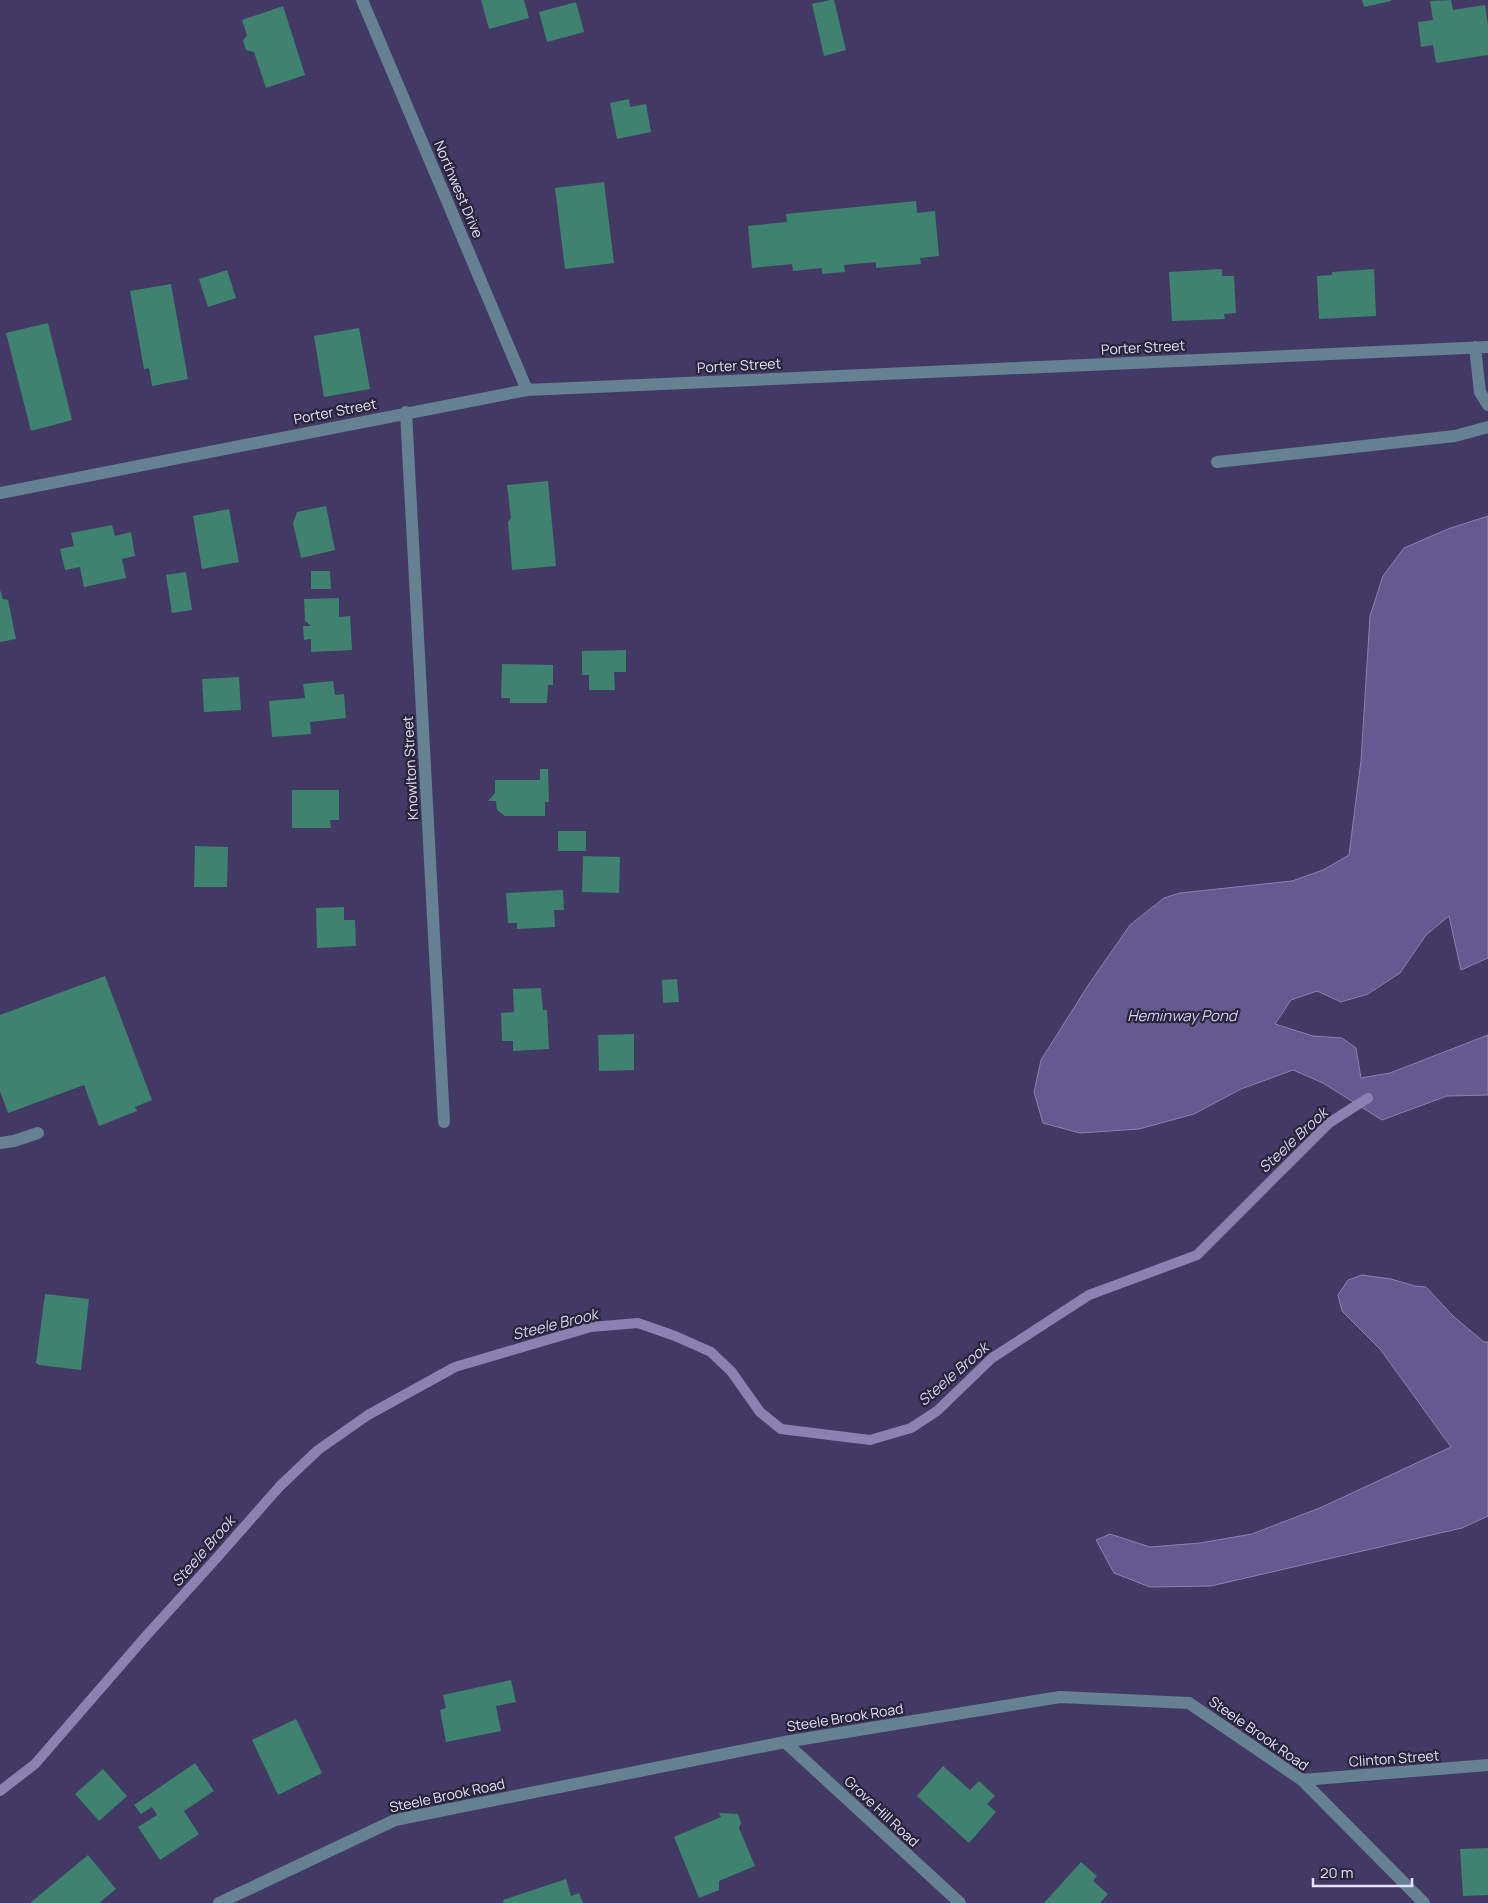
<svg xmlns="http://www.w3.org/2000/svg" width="1488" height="1903" font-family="Manrope,sans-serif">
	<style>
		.water { fill: #655990; stroke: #8c82b1 }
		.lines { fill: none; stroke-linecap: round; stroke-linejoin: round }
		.stream { stroke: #8c82b1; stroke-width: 10 }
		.building { fill: #3f826f }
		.minor { stroke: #668191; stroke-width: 12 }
		.labels { text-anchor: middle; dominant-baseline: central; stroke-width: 4.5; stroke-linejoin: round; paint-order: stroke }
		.street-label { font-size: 14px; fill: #e6e2fd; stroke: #282439 }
		.water-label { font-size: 15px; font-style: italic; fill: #d8d2f4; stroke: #282439 }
	</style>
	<rect width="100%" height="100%" fill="#433965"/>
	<path class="water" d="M 1488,516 L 1488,958 L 1461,970 L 1449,916 L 1426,935 L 1400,973 L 1368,994 L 1341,1002 L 1317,991 L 1291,1000 L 1275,1024 L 1313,1036 L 1342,1038 L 1356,1048 L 1361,1078 L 1390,1073 L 1488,1035 L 1488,1095 L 1447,1096 L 1382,1120 L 1323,1083 L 1293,1070 L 1241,1089 L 1194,1114 L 1139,1129 L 1080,1133 L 1043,1123 L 1034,1092 L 1041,1060 L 1089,984 L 1130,925 L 1164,898 L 1180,893 L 1292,881 L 1323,870 L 1349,855 L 1361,761 L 1370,616 L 1383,576 L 1404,548 L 1448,529 Z
		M 1362,1275 L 1391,1279 L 1415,1286 L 1426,1287 L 1453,1316 L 1484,1342 L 1488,1342 L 1488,1516 L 1462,1528 L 1211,1586 L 1150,1587 L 1114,1573 L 1096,1540 L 1110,1534 L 1150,1547 L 1200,1543 L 1252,1534 L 1322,1507 L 1451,1447 L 1380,1349 L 1342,1311 L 1338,1295 L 1348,1280 Z"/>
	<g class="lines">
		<path class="stream" d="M 0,1791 L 35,1764 L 146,1636 L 214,1561 L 280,1486 L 318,1450 L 368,1415 L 455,1367 L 591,1327 L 638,1323 L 675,1336 L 711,1352 L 731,1371 L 760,1412 L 781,1429 L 870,1440 L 911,1428 L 937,1411 L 992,1358 L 1089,1295 L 1197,1255 L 1329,1123 L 1368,1098"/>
	</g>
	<path class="building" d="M 481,0 L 524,0 L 529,18 L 489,29 Z
		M 830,0 L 834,0 L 846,50 L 824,56 L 812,4 Z
		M 1362,0 L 1391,0 L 1391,1 L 1364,7 Z
		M 1451,0 L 1453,10 L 1485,5 L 1488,25 L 1488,55 L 1436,63 L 1433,45 L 1421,47 L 1418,22 L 1433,20 L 1430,1 Z
		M 576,2 L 584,32 L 547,42 L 539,12 Z
		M 283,6 L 305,75 L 266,88 L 254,52 L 246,50 L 243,41 L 247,35 L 242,20 Z
		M 629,99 L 630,107 L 646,104 L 651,132 L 617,139 L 610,103 Z
		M 604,182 L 614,263 L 565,269 L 555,188 Z
		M 916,201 L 917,213 L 935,211 L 939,256 L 920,258 L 921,264 L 876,268 L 876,262 L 844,265 L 845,272 L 822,274 L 822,268 L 793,271 L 792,264 L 752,268 L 748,226 L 787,222 L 786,214 Z
		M 1222,269 L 1222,276 L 1234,276 L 1236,313 L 1224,314 L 1225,319 L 1172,321 L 1169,272 Z
		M 1374,269 L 1376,316 L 1319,319 L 1317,276 L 1332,275 L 1332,272 Z
		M 227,270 L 236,298 L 208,307 L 199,279 Z
		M 171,284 L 188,379 L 152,386 L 149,368 L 144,369 L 130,291 Z
		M 48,323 L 72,420 L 31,431 L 6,333 Z
		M 359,328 L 370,389 L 324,397 L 314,336 Z
		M 548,481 L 556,566 L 512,570 L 508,522 L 511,518 L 507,485 Z
		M 326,506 L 335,550 L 301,558 L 293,523 L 297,512 Z
		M 229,509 L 239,562 L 202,569 L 193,516 Z
		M 112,525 L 115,536 L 131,532 L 135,556 L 122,559 L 126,578 L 84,587 L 80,567 L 65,570 L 60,549 L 74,546 L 71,533 Z
		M 311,571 L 330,571 L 331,589 L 311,589 Z
		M 186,572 L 192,610 L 172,613 L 166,575 Z
		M 0,590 L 3,599 L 8,600 L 16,639 L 0,642 Z
		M 339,598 L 339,617 L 350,616 L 352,650 L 311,652 L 311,639 L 304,640 L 303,626 L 311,626 L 305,621 L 304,599 Z
		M 626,650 L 626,672 L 614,672 L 615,690 L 589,690 L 589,675 L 582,675 L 582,651 Z
		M 502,664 L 553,665 L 553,685 L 548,685 L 547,703 L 510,703 L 510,698 L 501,698 Z
		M 239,677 L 241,710 L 204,712 L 202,679 Z
		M 333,681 L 335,695 L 344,694 L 346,718 L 310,722 L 311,734 L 272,737 L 269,701 L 305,698 L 303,684 Z
		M 540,769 L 548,769 L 549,802 L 545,802 L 545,816 L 505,816 L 497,810 L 496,801 L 488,801 L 495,793 L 495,780 L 540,780 Z
		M 292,790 L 339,790 L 339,820 L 330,820 L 331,828 L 292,828 Z
		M 558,831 L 586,831 L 586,851 L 558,851 Z
		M 195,846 L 228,847 L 227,887 L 194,887 Z
		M 583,856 L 620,857 L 619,893 L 582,892 Z
		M 563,890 L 564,910 L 554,910 L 555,927 L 517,929 L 517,923 L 508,923 L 506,893 Z
		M 344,907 L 344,920 L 355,920 L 356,946 L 317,948 L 316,908 Z
		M 105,976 L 152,1100 L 135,1107 L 137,1111 L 99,1126 L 84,1085 L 8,1113 L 0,1091 L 0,1015 Z
		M 677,979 L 679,1002 L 663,1003 L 662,980 Z
		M 541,988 L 543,1010 L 547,1010 L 549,1049 L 513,1051 L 513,1041 L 502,1041 L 501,1013 L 514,1012 L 513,989 Z
		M 634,1034 L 634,1070 L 599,1071 L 598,1035 Z
		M 45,1294 L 89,1299 L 81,1370 L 39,1365 L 36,1363 Z
		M 511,1680 L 516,1702 L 496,1706 L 501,1731 L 446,1742 L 440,1710 L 446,1708 L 443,1695 Z
		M 296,1719 L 322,1773 L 278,1795 L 252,1740 Z
		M 195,1763 L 214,1791 L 184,1811 L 199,1834 L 160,1860 L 138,1827 L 157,1815 L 152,1807 L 141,1814 L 134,1805 Z
		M 943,1766 L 970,1790 L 979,1781 L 995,1796 L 987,1804 L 996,1812 L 969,1843 L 917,1796 Z
		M 103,1769 L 127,1796 L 99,1821 L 75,1794 Z
		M 719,1813 L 738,1814 L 741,1823 L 739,1828 L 755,1866 L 719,1881 L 719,1890 L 699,1898 L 674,1837 L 721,1817 Z
		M 1488,1848 L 1488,1895 L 1463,1896 L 1460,1849 Z
		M 88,1855 L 116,1889 L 99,1903 L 30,1903 Z
		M 1081,1862 L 1097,1876 L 1093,1881 L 1108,1894 L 1100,1903 L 1044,1903 Z
		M 566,1879 L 571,1896 L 579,1893 L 583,1903 L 504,1903 L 503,1900 Z"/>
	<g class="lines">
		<path class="minor" d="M 362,0 L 527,390
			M 1475,347 L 1480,392 L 1488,405
			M 406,412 L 444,1122
			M 1217,462 L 1455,436 L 1488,427
			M 0,493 L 527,390 L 1488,347
			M 0,1143 L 14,1141 L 38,1133
			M 785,1742 L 960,1903
			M 1302,1780 L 1488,1765
			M 219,1903 L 395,1820 L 785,1742 L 1060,1697 L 1189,1703 L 1302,1780 L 1424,1903"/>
	</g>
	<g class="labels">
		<g class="street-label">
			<text transform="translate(459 189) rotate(67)">Northwest Drive</text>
			<text transform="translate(1143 347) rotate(-3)">Porter Street</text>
			<text transform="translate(739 365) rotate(-3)">Porter Street</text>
			<text transform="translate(335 411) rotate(-11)">Porter Street</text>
			<text transform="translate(410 768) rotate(-93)">Knowlton Street</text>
			<text transform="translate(845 1717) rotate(-9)">Steele Brook Road</text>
			<text transform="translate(1259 1733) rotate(35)">Steele Brook Road</text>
			<text transform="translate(1394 1758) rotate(-4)">Clinton Street</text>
			<text transform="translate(447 1795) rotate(-12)">Steele Brook Road</text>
			<text transform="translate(882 1811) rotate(43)">Grove Hill Road</text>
		</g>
		<g class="water-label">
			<text x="1182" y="1015">Heminway Pond</text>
			<text transform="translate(1293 1140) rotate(-43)">Steele Brook</text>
			<text transform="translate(555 1324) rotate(-14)">Steele Brook</text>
			<text transform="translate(953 1374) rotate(-41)">Steele Brook</text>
			<text transform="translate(203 1551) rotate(-49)">Steele Brook</text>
		</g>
	</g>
	<path d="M1313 1878v8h99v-8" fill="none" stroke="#e6e2fd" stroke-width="2.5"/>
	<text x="1320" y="1878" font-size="15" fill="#e6e2fd" stroke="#282439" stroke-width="4" paint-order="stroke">20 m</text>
</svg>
